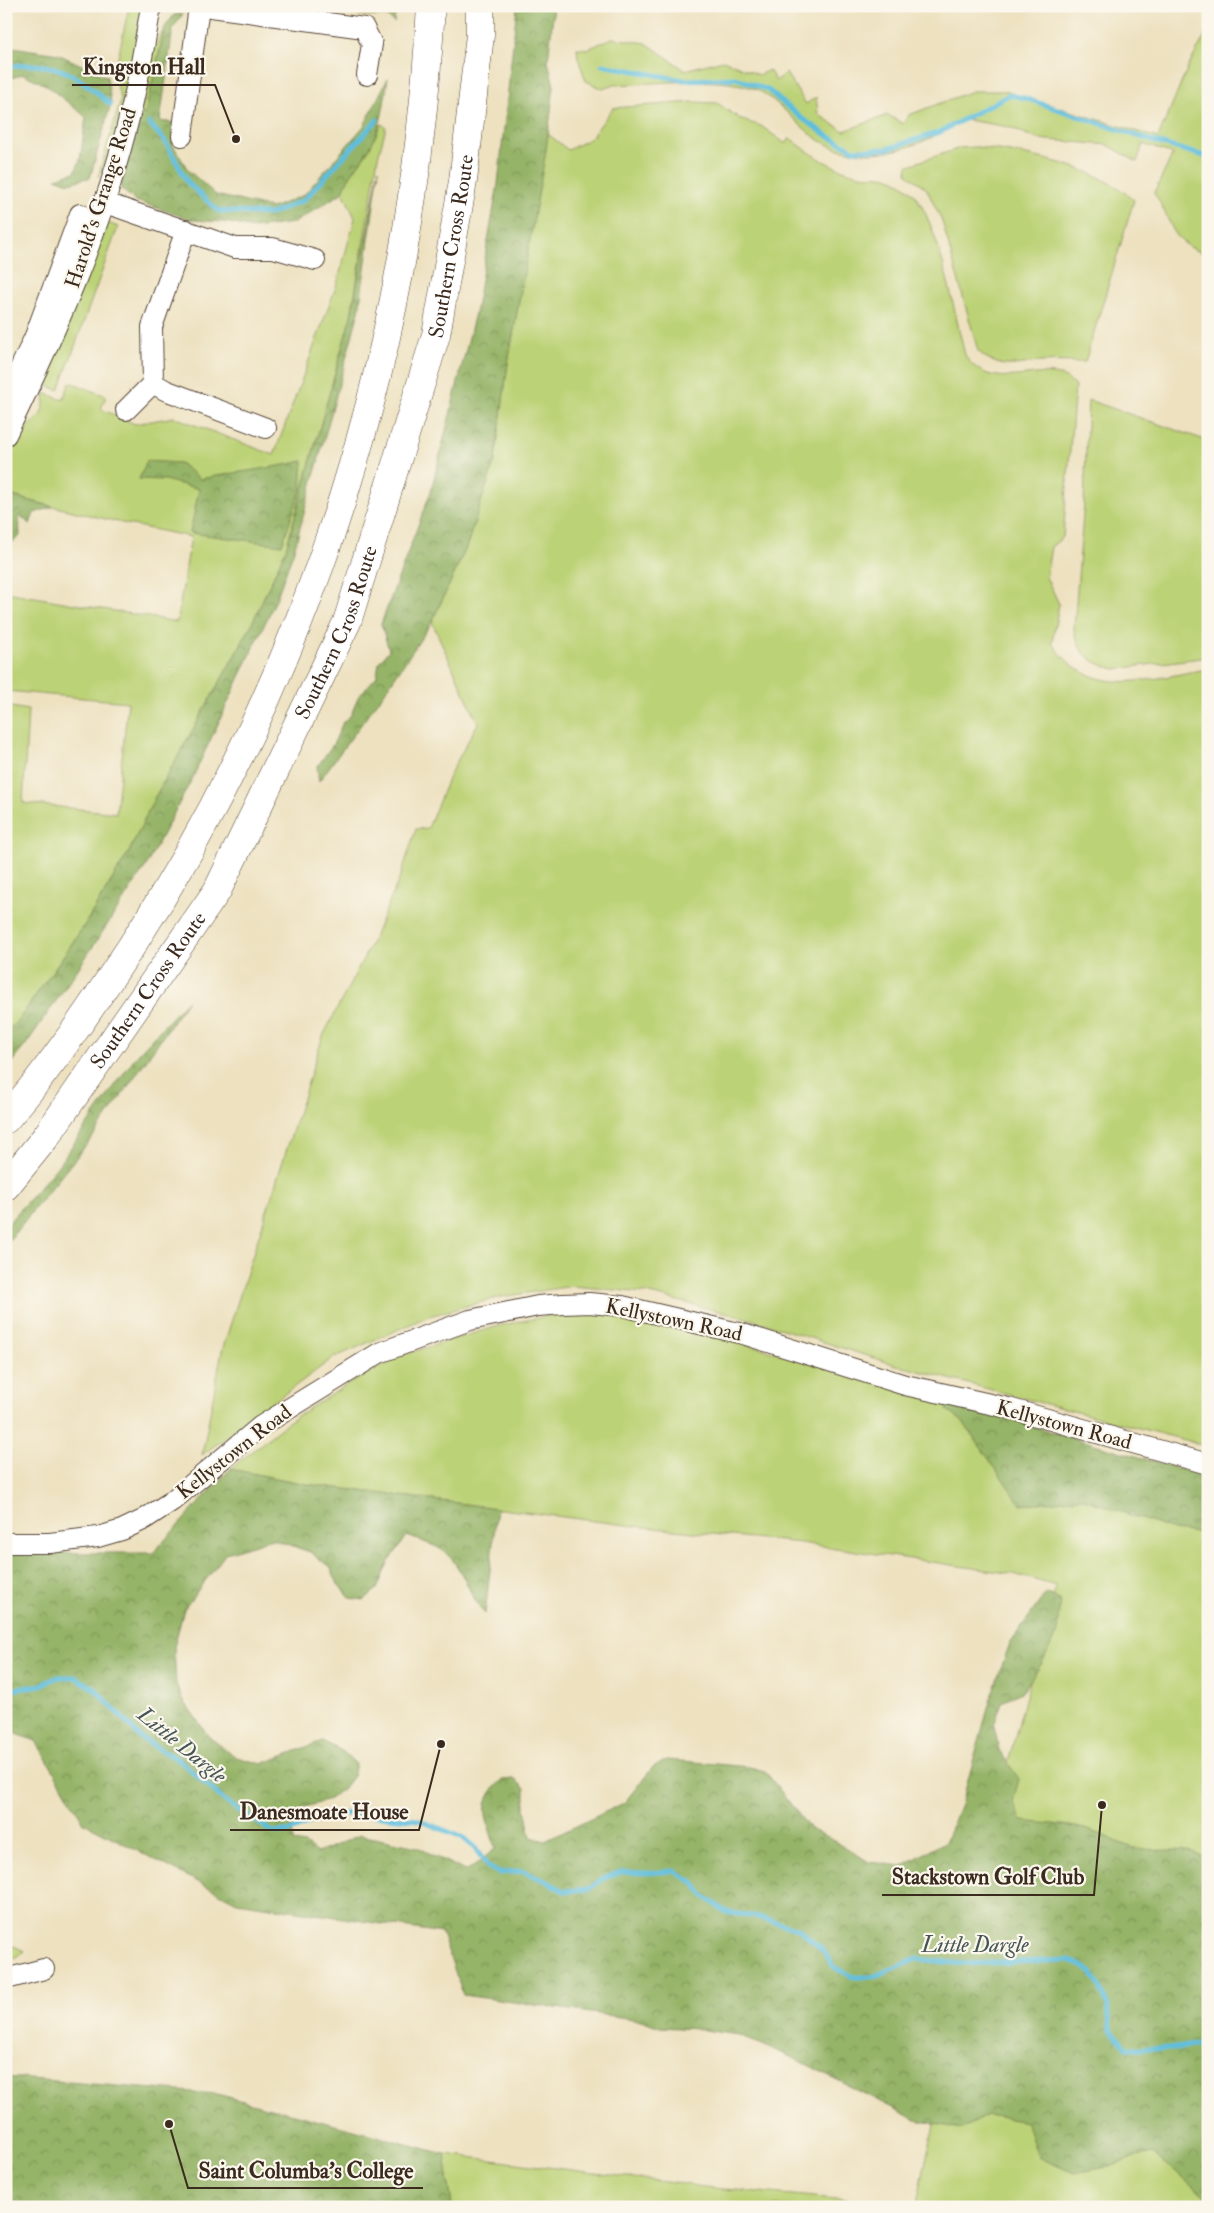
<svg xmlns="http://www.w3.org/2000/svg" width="1214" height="2213" font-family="'IM FELL Double Pica',serif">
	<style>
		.grass { fill: #bcd276; stroke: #7c7e4a }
		.forest { fill: url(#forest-crowns); stroke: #686f42 }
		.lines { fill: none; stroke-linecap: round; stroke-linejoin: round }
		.stream { stroke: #5fbedd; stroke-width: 5 }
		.minor-casing { stroke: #564536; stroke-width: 22 }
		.highway-casing { stroke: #564536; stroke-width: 29 }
		.minor { stroke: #fff; stroke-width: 20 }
		.highway { stroke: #fff; stroke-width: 28 }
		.labels { text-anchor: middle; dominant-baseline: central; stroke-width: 4.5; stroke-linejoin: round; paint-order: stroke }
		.street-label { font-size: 21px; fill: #3b2a1e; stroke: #fbf7ec }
		.water-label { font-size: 22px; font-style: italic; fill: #465657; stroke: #fbf7ec }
		.leader { fill: none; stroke: #3b2a1e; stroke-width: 2 }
		.callout-dot { fill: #3b2a1e; stroke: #fbf7ec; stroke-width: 2 }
		.callout-label { font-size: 22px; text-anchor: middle; font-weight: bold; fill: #3b2a1e; stroke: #fbf7ec; stroke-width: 4.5; stroke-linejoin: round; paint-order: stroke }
	</style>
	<defs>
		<pattern id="forest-crowns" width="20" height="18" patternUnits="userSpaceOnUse" patternTransform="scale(1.25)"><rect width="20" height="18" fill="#95b467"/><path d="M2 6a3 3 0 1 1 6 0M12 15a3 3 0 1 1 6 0" fill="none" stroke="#7b9354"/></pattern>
	</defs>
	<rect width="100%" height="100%" fill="#fbf7ec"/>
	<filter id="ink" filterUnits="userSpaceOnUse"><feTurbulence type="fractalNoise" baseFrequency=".02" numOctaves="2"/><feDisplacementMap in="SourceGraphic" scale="10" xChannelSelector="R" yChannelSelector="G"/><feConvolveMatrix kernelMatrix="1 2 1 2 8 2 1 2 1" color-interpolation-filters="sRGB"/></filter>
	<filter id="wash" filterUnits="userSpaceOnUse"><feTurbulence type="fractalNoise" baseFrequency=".0096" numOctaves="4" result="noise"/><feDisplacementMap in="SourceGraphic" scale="20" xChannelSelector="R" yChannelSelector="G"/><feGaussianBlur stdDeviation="1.12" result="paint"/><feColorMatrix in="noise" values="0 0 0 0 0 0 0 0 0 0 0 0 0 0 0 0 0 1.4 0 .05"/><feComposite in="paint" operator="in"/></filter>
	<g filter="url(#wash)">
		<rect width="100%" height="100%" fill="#ede1c0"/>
		<path class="grass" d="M 129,6 L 143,6 C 135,48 127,89 116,130 C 111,146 109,164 98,177 L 121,99 L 114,77 Z
			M 291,6 L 386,6 L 387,16 L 370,16 Z
			M 165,27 L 145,114 L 141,113 L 121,189 L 120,183 L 142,109 L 154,49 Z
			M 1208,30 L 1208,255 C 1167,241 1175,224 1154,193 L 1173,154 L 1143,144 L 1137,162 L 1108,145 L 1037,139 L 1009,127 L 961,119 C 922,150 860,167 816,138 C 796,124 775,96 753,88 C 716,76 652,84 612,85 L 603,89 L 586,81 L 578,58 L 577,48 L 588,49 L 612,38 L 646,43 L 685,70 L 723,60 L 759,75 L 769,70 L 776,81 L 786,73 L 806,104 L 816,97 L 818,114 L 844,131 L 888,115 L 903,124 L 909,115 L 972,91 L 1005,91 L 1158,138 L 1188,67 Z
			M 694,102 L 717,103 L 742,120 L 761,126 L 786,144 L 790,138 C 810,154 834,170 860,175 C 870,177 880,174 890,178 C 899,181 912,190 917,198 C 941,235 954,311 965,355 C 994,402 1051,352 1075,387 L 1063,537 L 1051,547 L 1046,577 L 1059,604 L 1052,643 C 1093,702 1149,678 1208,669 L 1208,1446 L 896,1365 L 754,1320 L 646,1293 L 573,1286 L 501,1297 L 429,1316 L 333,1358 L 202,1455 L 222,1351 L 323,1036 L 372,942 L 401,875 L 416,829 L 428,828 L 451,772 L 478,723 L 432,622 L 466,548 L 495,460 L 508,363 L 548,134 L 568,150 L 591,138 L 613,108 Z
			M 381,124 L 386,127 L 378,157 L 351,316 L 286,549 L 249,630 L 155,797 L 129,852 L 82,929 L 20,1018 L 6,1032 L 6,706 L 28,710 L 23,803 L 116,813 L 128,702 L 6,691 L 6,592 L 177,622 L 191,537 L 122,523 L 6,495 L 6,460 L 21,429 C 38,422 46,412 44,393 L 63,400 L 70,382 L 106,396 L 101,409 L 135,424 L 174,417 L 274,455 L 337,284 L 355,218 L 343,192 L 347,180 L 369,149 Z
			M 977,147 C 1027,154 1096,165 1134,200 L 1085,362 C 1071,362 1056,361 1041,362 C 1014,364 1001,372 978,351 L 942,221 L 926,188 L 907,174 L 907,169 L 909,165 L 960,148 Z
			M 108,223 L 118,227 L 59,390 L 41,384 Z
			M 1088,400 L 1208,441 L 1208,657 L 1116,669 C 1091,664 1077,653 1074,628 L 1084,503 Z
			M 609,1314 L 687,1329 L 761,1348 L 1208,1477 L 1208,2207 L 452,2207 L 445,2154 L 713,2188 L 916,2206 L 937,2112 L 971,1898 L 1056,1586 L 1014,1574 L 801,1543 L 634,1526 L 306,1484 L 230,1469 L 292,1419 L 350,1383 L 402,1355 L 498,1326 L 552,1315 Z
			M 6,1942 L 24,1951 L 6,1964 Z"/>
		<path class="forest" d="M 386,6 L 396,6 L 394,23 L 387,16 Z
			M 517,6 L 554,6 L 548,61 L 554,86 L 546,151 L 508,363 L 495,460 L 466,548 L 432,622 L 383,695 L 319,781 L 317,767 L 334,743 L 343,722 L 351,715 L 358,697 L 377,676 L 379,662 L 389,650 L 381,624 L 431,491 L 476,309 L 498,184 Z
			M 183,14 L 173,28 L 160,121 L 174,123 L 173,145 L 188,170 L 216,195 L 272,208 L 304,195 L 364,126 L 388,78 C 384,103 382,127 369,149 C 360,164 348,175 343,192 L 294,223 L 253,228 L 225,222 L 193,220 L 136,201 L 121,189 L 141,113 L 145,114 L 165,27 L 174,15 Z
			M 6,46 L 58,54 L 107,77 L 111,103 L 90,178 C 75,178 76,188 56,178 L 75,172 L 80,160 L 86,117 L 46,85 L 23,74 L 6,80 Z
			M 379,169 L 359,311 L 294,550 L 275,602 L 193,777 L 146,866 L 84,960 L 25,1046 L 6,1069 L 6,1032 L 20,1018 L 82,929 L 129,852 L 155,797 L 249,630 L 286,549 L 351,316 Z
			M 147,461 L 180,463 L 200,479 C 234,472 269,469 303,461 L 301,489 L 282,545 L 190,533 L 199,489 L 165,480 L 139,479 Z
			M 6,494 L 53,507 L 34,513 L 30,524 L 19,515 L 20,536 L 6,547 Z
			M 188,1000 L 92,1138 L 6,1244 L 6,1226 L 57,1167 L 136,1056 Z
			M 948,1402 L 1208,1477 L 1208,1534 L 1173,1530 L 1081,1498 L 1021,1505 L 963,1422 L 947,1410 Z
			M 230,1469 L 306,1484 L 497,1508 L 485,1614 C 467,1594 462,1560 437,1547 C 428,1543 417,1540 407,1536 L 388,1563 L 377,1589 L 364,1600 L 350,1598 L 338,1584 L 330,1567 L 310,1552 L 272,1539 L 226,1553 L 184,1609 L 174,1647 L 176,1684 L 183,1700 L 209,1737 L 236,1757 L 262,1764 L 322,1741 L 342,1751 L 356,1764 L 353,1776 L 343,1789 L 326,1801 L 302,1808 L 292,1820 L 293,1842 L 305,1844 L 317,1853 L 360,1835 L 417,1847 L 465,1871 L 474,1866 L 495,1849 C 488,1817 475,1805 502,1780 L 514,1779 L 525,1788 L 525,1810 L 531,1837 L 545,1841 L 624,1803 L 653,1767 L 666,1760 L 694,1762 L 749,1767 L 765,1771 L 810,1829 L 828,1837 L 869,1862 L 902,1866 L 945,1842 L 961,1805 L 992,1694 L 1010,1643 L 1046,1593 L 1060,1600 L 1057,1632 L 1042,1663 L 1023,1691 L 1002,1702 L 994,1725 L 999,1750 L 1019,1779 L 1013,1802 L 1022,1821 C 1045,1824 1073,1824 1094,1832 C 1112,1838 1126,1848 1145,1850 C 1165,1852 1190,1845 1208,1860 L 1208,2198 L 1151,2153 L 1102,2168 L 1074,2173 L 1038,2157 L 1026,2122 L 988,2115 L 961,2129 L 916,2120 L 800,2061 L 739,2035 L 698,2029 L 660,2027 L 641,2020 L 463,1995 L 442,1933 L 237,1902 L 84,1823 L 36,1741 L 6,1730 L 6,1553 L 153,1553 Z
			M 6,2077 L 217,2094 L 445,2154 L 452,2207 L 6,2207 Z"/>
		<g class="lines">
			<path class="stream" d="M 602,65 L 684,80 L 736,78 L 768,90 L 800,117 L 828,136 L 854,150 L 886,149 L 940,132 L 1009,95 L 1024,98 L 1152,141 L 1208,157
				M 6,67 C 55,59 74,73 110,104
				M 149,123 L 165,141 L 188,183 L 218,211 L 271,214 L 304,200 L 377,120
				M 6,1687 L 17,1689 L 41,1685 L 58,1677 L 75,1677 L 95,1689 L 141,1738 L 179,1760 L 226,1802 L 273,1832 L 288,1832 L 323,1817 L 351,1813 L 418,1820 L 462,1837 L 475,1848 L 488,1867 L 499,1873 L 522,1871 L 546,1881 L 564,1891 L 589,1889 L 603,1879 L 620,1872 L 646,1873 L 674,1871 L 693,1882 L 704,1896 L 726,1912 L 763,1918 L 800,1930 L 823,1950 L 834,1967 L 853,1977 L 872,1977 L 917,1959 L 963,1964 L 1069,1960 L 1092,1971 L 1108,2006 L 1110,2029 L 1127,2048 L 1178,2048 L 1208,2042"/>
		</g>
	</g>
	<g filter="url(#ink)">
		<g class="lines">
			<g class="minor-casing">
				<path id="minor" d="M 204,6 L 364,28 L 372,44 L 367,75
					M 182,136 L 199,6
					M 103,202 L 235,248 L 273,248 L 315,260
					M 153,383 L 165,390 L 266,428
					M 6,399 L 35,336 L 80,214
					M 126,410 L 153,383 L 152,327 L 186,230
					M 6,435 C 56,332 103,226 130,114 C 139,79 145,42 151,6
					M 6,1543 L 50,1543 L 98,1537 L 122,1530 L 143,1520 L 172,1501 L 261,1426 L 379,1353 L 470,1320 L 538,1306 L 563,1304 L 589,1303 L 622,1306 L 743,1334 L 905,1385 L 1008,1408 L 1208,1464
					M 6,1979 L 44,1969"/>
			</g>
			<g class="highway-casing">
				<g id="highway">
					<path d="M 6,1119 C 53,1065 92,1006 131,947 C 315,663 413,343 431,6"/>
					<path id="s1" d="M 6,1186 L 45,1138 L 217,891 L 347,622 L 436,335 L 463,181 L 480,35 L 480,6"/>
				</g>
			</g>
			<use href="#minor" class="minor"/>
			<use href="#highway" class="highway"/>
		</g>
	</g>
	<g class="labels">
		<g class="street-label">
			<text transform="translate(101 198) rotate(-72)">Harold's Grange Road</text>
			<text stroke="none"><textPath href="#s1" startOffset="1052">Southern Cross Route</textPath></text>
			<text stroke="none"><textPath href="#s1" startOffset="648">Southern Cross Route</textPath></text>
			<text stroke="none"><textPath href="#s1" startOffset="242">Southern Cross Route</textPath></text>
			<text transform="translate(674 1320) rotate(12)">Kellystown Road</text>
			<text transform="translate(1064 1425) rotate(15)">Kellystown Road</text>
			<text transform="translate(234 1452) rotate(-38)">Kellystown Road</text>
		</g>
		<g class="water-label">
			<text transform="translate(182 1745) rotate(39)">Little Dargle</text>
			<text x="975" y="1945">Little Dargle</text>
		</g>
	</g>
	<path class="leader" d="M236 139L215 85H72M441 1744L419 1830H230M1102 1805L1094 1895H882M169 2124L188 2188H423"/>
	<g class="callout-dot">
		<circle cx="236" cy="139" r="5"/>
		<circle cx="441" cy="1744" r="5"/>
		<circle cx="1102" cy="1805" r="5"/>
		<circle cx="169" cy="2124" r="5"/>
	</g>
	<g class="callout-label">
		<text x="144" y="74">Kingston Hall</text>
		<text x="324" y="1819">Danesmoate House</text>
		<text x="988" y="1884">Stackstown Golf Club</text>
		<text x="306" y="2178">Saint Columba's College</text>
	</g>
	<rect width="1214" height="2213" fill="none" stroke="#fbf7ec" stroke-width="25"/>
</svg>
